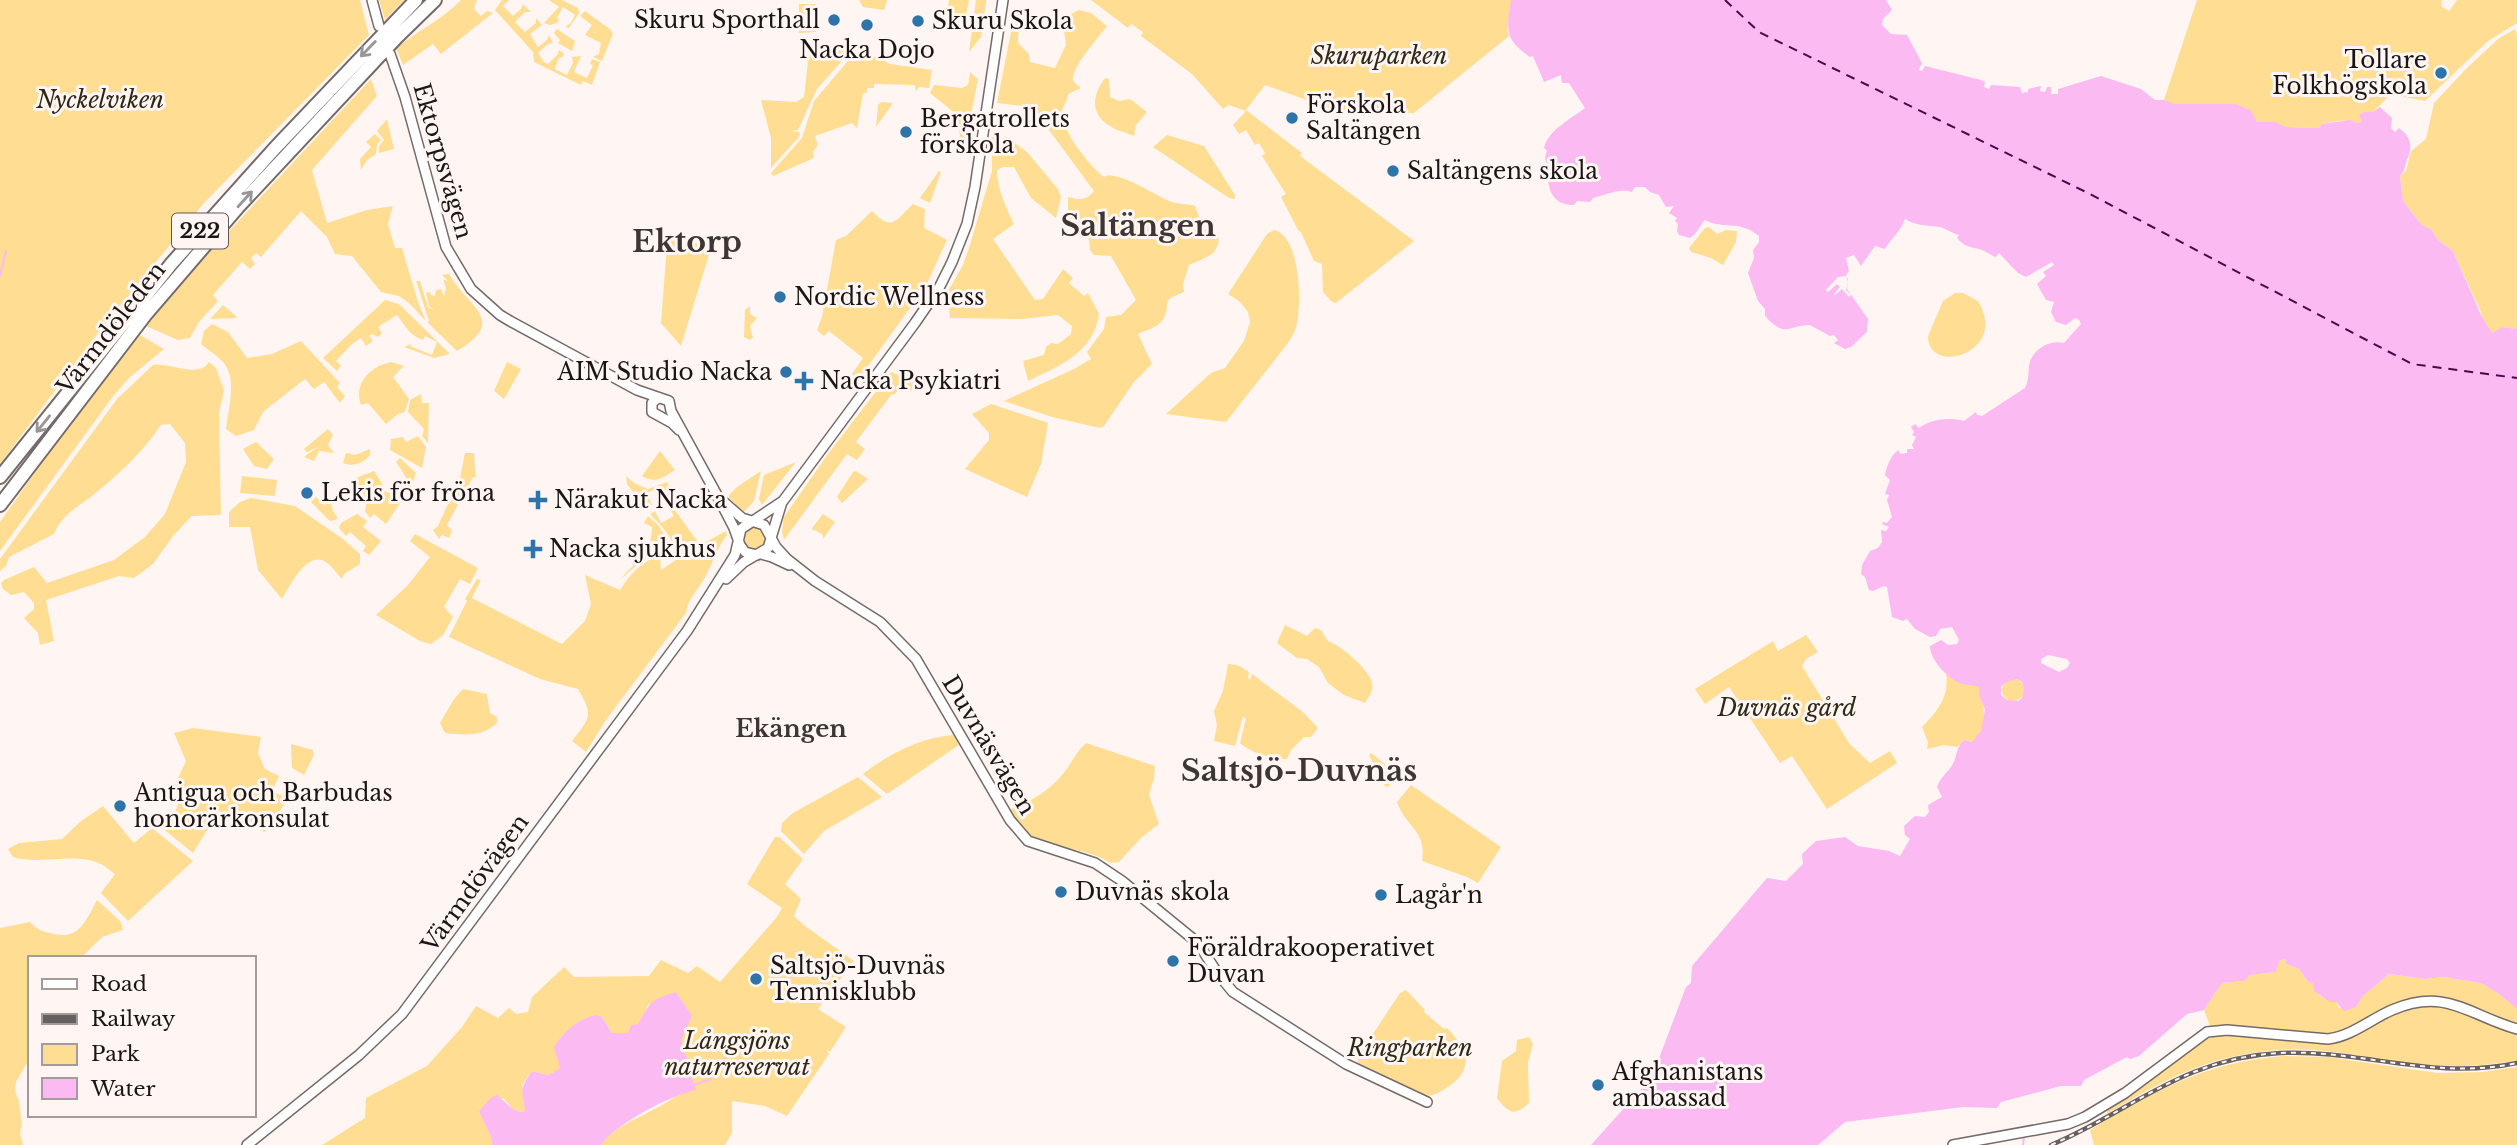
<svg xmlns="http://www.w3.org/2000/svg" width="2517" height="1145" font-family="'Libre Baskerville',serif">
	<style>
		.green { fill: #ffde93 }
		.water { fill: #fbbaf2; fill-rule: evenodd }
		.pier { fill: #fff5f3 }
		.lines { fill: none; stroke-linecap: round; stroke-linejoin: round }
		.stream { stroke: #fbbaf2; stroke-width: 2 }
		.ferry { stroke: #4e0549; stroke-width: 2; stroke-dasharray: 9 7; stroke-linecap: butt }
		.secondary-casing { stroke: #746a68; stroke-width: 12 }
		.highway-casing { stroke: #746a68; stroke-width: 16 }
		.secondary { stroke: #fff; stroke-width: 9 }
		.highway { stroke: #fff; stroke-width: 12 }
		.rail-casing { stroke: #66605f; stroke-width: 4.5 }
		.rail { stroke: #fff5f3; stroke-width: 2; stroke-dasharray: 5; stroke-linecap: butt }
		.oneway { stroke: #989696 }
		.poi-dot { fill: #2f74a9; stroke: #fff5f3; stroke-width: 2.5 }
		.labels { text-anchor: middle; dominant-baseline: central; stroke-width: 6; stroke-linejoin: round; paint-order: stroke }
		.shield { fill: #fff5f3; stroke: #5f5958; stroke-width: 2 }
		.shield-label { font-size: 21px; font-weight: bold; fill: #1a1615 }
		.poi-label { font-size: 23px; fill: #1a1615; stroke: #fff5f3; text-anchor: start }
		.park-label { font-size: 23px; font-style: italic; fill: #302816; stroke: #fff5f3 }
		.street-label { font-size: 23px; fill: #1a1615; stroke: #fff5f3 }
		.neighbourhood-label { font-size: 24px; font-weight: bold; fill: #3f3534; stroke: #fff5f3 }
		.district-label { font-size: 30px; font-weight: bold; fill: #3f3534; stroke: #fff5f3 }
	</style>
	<rect width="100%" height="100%" fill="#fff5f3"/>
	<path class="green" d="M 0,0 L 360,0 L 369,35 L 204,203 L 99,332 L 0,464 Z
		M 379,0 L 404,0 L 385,20 Z
		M 461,0 L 477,0 L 474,9 L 481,16 L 487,11 L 493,13 L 441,54 L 433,44 L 403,65 L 396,48 C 417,31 442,20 461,0 Z
		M 502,0 L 509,0 L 503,6 L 513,16 L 521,9 L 523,4 L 531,12 L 525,12 L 515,22 L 525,32 L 536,23 L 536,18 L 542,25 L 530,34 L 538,47 L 547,40 L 549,35 L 553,43 L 548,44 L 538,53 L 544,62 L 548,64 L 558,54 L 559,50 L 564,54 L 562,58 L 559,57 L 555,69 L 567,75 L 573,63 L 572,57 L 581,56 L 574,72 L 587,78 L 593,65 L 590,64 L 592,59 L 600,62 L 592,85 L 583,81 L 581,85 L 534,62 L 533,52 L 495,10 Z
		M 549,0 L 562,0 L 578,8 L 578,11 L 580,12 L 569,28 L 565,27 L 571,23 L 575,15 L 563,7 L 557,18 L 559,20 L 557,23 L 550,25 L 544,23 L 559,7 Z
		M 859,0 L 887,0 L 884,10 L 863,7 Z
		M 949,0 L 969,0 L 966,16 L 947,14 Z
		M 976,0 L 986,0 L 986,3 L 981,37 L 969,52 Z
		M 1091,0 L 1512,0 L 1507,30 L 1509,36 L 1414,113 L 1334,110 L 1265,85 L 1246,110 L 1302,153 L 1300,156 L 1414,241 L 1336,303 L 1332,302 L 1323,292 L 1322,264 L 1314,261 L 1301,232 L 1298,230 L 1281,197 L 1286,194 L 1262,156 L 1265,153 L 1259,143 L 1255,145 L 1246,130 L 1239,134 L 1233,125 L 1246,111 L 1229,105 L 1223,109 L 1192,74 L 1141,36 L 1143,32 L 1131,24 L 1128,28 Z
		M 2197,0 L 2442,0 L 2441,6 L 2449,11 L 2457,0 L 2517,0 L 2517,23 L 2488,41 L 2425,101 L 2404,97 L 2404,93 L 2389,96 L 2373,112 L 2364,112 L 2362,121 L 2357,123 C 2346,118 2334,122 2322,124 L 2319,128 L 2286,127 L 2273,123 L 2257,122 L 2234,104 L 2174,108 L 2164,100 Z
		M 799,4 L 815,4 L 816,32 L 799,33 Z
		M 1079,10 L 1091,13 L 1107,26 C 1100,36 1070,69 1073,80 C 1074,83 1079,86 1081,88 L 1068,94 C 1068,101 1064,104 1062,110 C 1059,128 1090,167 1104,177 C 1116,169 1155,195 1169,201 C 1177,205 1187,203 1195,206 L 1203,228 L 1219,238 C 1218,256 1204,258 1189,265 L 1183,284 L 1184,292 C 1159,302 1172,300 1164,318 C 1159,327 1147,330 1138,334 L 1152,364 L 1134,382 L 1104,426 L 1100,428 L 1052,417 L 1004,401 L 1074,369 L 1091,359 L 1087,352 L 1104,329 L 1106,317 L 1121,315 L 1136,300 L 1111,256 L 1094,255 L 1090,250 L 1089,240 L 1068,217 L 1068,197 C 1080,200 1086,201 1094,191 L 1032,107 L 997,103 L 1015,12 L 1022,23 L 1018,35 L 1018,43 L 1029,54 L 1030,62 L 1055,68 L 1066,45 L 1063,23 L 1069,15 Z
		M 585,11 L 610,29 L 613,34 L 602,61 L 593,57 L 599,54 L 601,43 L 585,35 L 592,25 L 580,16 Z
		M 557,29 L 575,41 L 572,51 L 558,43 L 560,40 L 554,33 Z
		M 2515,29 L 2517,36 L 2517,329 L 2502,327 L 2492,334 L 2482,317 L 2481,312 L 2453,251 L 2437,239 L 2432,230 L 2422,225 L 2403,201 L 2400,176 L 2406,171 L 2411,151 L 2426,139 L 2434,103 L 2466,69 L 2498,39 Z
		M 818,46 L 847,51 L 841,62 L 817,89 L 798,130 L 792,131 L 800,132 L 799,137 L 771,168 L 771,138 L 761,100 L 796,102 L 804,97 L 809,52 Z
		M 853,55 L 878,57 L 890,64 L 932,70 L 929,88 L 919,87 L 916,91 L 915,85 L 874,84 L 874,88 L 867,88 L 867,93 L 863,93 L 857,128 L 852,123 L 815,136 L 818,145 L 813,152 L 814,158 L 773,176 L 771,173 L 802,138 L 814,101 Z
		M 970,72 L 978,79 L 967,136 L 967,150 L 962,146 L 956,114 L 930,93 L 934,85 L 962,88 L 968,85 Z
		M 1105,78 L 1109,79 L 1110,97 L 1119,101 L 1130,99 L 1147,112 L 1136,125 L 1134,136 C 1125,132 1114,130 1107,124 C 1089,111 1094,93 1105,78 Z
		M 371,79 L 377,96 L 312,170 L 327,223 L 367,210 L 393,206 L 388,224 L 395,248 L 402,248 L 418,302 L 426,321 L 409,303 L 399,296 L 381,292 L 352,256 L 335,254 L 327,237 L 301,211 L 261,257 L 256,253 L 251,258 L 255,264 L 250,269 L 242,262 L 213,295 L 218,301 L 199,322 L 190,338 L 178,340 L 146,326 L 216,245 Z
		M 881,102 L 893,103 L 876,127 L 878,105 Z
		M 387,119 L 394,149 L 379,153 L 379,146 L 384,140 L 377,131 Z
		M 375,134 L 381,140 L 377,145 L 376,154 L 367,160 L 361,170 L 360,159 L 371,147 L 366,142 Z
		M 1167,135 L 1204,146 L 1235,195 L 1235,199 L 1229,198 L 1153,147 Z
		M 992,137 L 1016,144 L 1027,152 L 1058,189 L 1061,197 L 1056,218 L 1031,198 L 1014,167 L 1003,167 L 997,170 C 997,188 1006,208 1014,224 L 993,239 L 1035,300 L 1043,299 L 1063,269 L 1073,278 L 1069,283 L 1084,296 L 1088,293 L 1099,314 C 1094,352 1060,366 1028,381 L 1023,361 L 1044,355 L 1046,347 L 1051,343 L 1058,344 L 1071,334 L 1072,326 L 1058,315 L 1022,319 L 950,318 L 949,307 L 941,304 L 963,265 L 970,245 L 992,171 Z
		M 939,171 L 941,172 L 930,203 L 920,198 Z
		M 913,204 L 925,209 L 924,228 L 947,240 L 926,286 L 858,380 L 852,374 L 863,358 L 829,331 L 824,336 L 817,330 L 822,317 L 836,240 L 846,236 L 872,211 C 892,232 895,221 913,204 Z
		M 1709,227 L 1717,234 L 1726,230 L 1737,231 L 1736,242 L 1723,265 L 1711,258 L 1691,252 L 1689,248 L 1705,228 Z
		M 1274,230 C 1301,236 1302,306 1296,328 C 1294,333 1291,338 1288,343 L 1226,422 L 1166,414 L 1211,373 L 1225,368 L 1244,341 L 1250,322 L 1248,312 L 1239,301 L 1228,294 L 1267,234 Z
		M 671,240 L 712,245 L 681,346 L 661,323 L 667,245 Z
		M 449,274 C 468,308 509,320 457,351 L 427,322 L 429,321 L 416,281 L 420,281 L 428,307 L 435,311 L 429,306 L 426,293 L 430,292 L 431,295 L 435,296 L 436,290 L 441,289 L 444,296 L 446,288 L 443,279 L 449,282 L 442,275 Z
		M 1955,293 L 1963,293 L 1978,301 C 2010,353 1928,377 1928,336 L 1943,301 Z
		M 385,300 L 399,304 L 450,354 L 434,358 L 404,347 L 411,344 L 410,346 L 432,355 L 437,342 L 425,336 L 423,340 C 409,335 406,327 397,315 L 378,327 L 382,333 L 378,337 L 372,334 L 369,336 L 373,341 L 366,346 L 361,338 L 352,344 L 336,361 L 341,366 L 337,371 L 323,358 Z
		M 223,305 L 236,316 L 236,318 L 210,319 Z
		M 750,306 L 750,314 L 757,318 L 750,326 L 753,338 L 750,340 L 744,337 L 745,310 Z
		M 212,324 L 228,332 L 247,358 L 272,354 L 301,341 L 340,383 L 337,387 L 345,396 L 340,403 L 324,382 L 314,389 L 305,379 L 263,412 L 254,430 L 236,436 L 226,429 C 228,409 238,379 223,362 C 217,355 208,350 201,344 L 204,331 Z
		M 140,335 L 164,349 L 129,378 L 114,395 L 0,551 L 0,522 L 55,444 Z
		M 209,362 L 216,368 L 224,390 L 219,414 L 221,515 L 192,516 L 173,536 L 153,564 L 134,578 L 119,576 L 46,600 L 54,641 L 40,645 L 38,633 L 24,618 L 34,609 L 34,603 L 24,592 L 11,595 L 3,589 L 1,583 L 4,580 L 34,567 L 47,583 L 114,560 L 145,537 L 165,514 L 186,462 L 185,443 L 170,424 L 161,425 C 143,452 117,476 92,496 C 76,508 62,515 54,534 L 9,557 L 6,566 L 0,571 L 0,559 L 117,399 L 153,365 C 171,362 198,379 209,362 Z
		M 391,362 L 404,366 L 393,377 L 409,399 L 405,412 L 398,414 L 386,424 L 368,403 L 361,405 C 353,383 371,366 391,362 Z
		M 507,362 L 521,369 L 504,399 L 494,391 Z
		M 891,372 L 916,382 L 911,391 L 901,386 L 895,394 L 891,395 L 856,442 L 865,449 L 857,460 L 847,454 L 784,540 L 782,531 L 784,517 L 828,454 Z
		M 421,394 L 422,403 L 429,403 L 428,443 L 422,436 L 424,429 L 408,412 L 410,400 Z
		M 991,404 L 1048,423 L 1041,464 L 1027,497 L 965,469 L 989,440 L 989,433 L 972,414 Z
		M 328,429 L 333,435 L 328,445 L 334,453 L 319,451 L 314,461 L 304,457 L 318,447 L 307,452 L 304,449 Z
		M 418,436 L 426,447 L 422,468 L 390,450 L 391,439 L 403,437 L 406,442 Z
		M 256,442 L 274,459 L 267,469 L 254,466 L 243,449 Z
		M 370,449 L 370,455 C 362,464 354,467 343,463 L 346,453 L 355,455 Z
		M 660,451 L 675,470 C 662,478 656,484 642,476 Z
		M 465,453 L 474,453 L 476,478 L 473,477 L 447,525 L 452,530 L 449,538 L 442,535 L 439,539 L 433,530 L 438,526 L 460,478 Z
		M 400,458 L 416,473 L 411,488 L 402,482 L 407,479 L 396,462 Z
		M 796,462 L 762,505 L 759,499 L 764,475 Z
		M 374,471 L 384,487 L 366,498 L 353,479 Z
		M 761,471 L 754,501 L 744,512 L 729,498 L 729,495 L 737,487 Z
		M 856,471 L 868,479 L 842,503 L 837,497 L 853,472 Z
		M 242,476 L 277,480 L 275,496 L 240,493 Z
		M 626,476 L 634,483 L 648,489 L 667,482 L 676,499 L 674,509 L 700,545 L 726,531 L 727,535 C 716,549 713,564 704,579 C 697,591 688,599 686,613 L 606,720 L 586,752 L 572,741 C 590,718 594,716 578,689 L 540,679 L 449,637 L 467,601 L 465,599 L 477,579 L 481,580 L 472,598 L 562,644 L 585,621 L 591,604 L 585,575 L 620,590 C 630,574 641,562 660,555 L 661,570 L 676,560 C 678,543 662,526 650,514 L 655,511 L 661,523 L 674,516 L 663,495 L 659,497 L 654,490 L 647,493 L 652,505 L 644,509 L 643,507 L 646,505 L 637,491 L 633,492 L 627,484 Z
		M 382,490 L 397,496 L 407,493 L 386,524 L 374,514 L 370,518 L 365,511 L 367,500 Z
		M 316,497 L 324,505 L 331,503 L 333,511 L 338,518 L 335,520 L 330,521 L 311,502 Z
		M 251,498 L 295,506 L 343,539 L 360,554 L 360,564 L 344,574 L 342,579 C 337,574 332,566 326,562 C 307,550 290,586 282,599 L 258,570 L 250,527 L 229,527 L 229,512 L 240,502 Z
		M 357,514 L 367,521 L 363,527 L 381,541 L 369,555 L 363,551 L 366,546 L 350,532 L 346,536 L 339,528 L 341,523 Z
		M 823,514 L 835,522 L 823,539 L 823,535 L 815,530 L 813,531 L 812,528 Z
		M 648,516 L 659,526 L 672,548 L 671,550 C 652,549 635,567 621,579 C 634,561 652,557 652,527 L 644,523 Z
		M743 539a12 12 0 1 1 24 0a12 12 0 1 1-24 0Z
		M 415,534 L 478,568 L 470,584 L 460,579 L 444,607 L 453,617 L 443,635 L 431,644 L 420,641 L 376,615 L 408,585 L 430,557 L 410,541 Z
		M 1285,625 L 1307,636 L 1315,628 L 1321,630 L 1328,641 C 1341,645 1368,669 1372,682 C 1374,691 1369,696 1365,703 L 1344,695 L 1328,683 L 1319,667 L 1307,659 L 1297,658 L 1277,643 Z
		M 1806,635 L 1818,652 L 1806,659 L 1802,666 L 1849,743 L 1870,763 L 1890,751 L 1897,763 L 1827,809 L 1792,756 L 1780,763 L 1729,687 L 1705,704 L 1695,689 L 1773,641 L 1778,651 Z
		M 1228,664 C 1237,664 1242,667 1249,672 L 1248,678 L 1250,680 L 1252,674 L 1303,712 L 1318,728 L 1311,737 L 1304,737 L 1291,750 L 1287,759 C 1272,759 1251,753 1240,743 L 1246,719 L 1243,716 L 1235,746 L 1214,741 L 1217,725 L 1214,711 L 1223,691 Z
		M 1946,674 L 1979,687 C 1983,706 1990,726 1973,742 L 1964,740 L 1957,747 L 1944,745 L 1927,749 L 1928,742 L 1922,727 C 1937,712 1950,696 1946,674 Z
		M2002 690a11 11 0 1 1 22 0a11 11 0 1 1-22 0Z
		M 463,689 L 487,694 L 490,713 L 497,717 L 497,723 C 483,737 464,735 445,733 L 440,723 L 454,699 Z
		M 193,728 L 261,737 L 258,753 L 265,769 L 279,776 L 272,791 L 288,799 L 265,832 L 219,811 L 193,853 L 162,828 L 175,812 L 179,802 L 174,787 L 186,761 L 174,733 Z
		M 954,735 L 959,745 L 887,794 L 863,774 C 888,754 922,737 954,735 Z
		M 1086,743 L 1155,766 L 1154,778 L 1149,795 L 1159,824 L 1142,837 L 1119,862 L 1111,863 C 1072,839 1036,860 1010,810 C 1030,801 1047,793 1062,775 C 1071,765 1075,753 1086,743 Z
		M 291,744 L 313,750 L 314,755 L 304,775 L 292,768 Z
		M 1371,753 L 1399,775 L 1388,787 L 1385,786 L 1369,755 Z
		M 858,777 L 882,797 L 824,831 L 804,854 L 781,831 L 782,823 L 793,813 Z
		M 1411,785 L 1501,847 L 1478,883 L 1467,877 L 1422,861 C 1427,830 1406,828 1397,802 Z
		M 103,806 L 134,843 L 152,828 L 193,861 L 128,921 L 101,893 L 115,874 C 109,870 103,864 96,862 C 70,853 40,865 13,857 L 8,849 L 19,843 L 62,839 L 80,822 Z
		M 775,837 L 779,837 L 803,859 L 785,884 L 801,899 L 794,916 L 805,926 L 854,961 L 818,1009 L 846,1027 L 830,1052 L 826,1049 L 829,1054 L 787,1116 L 765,1106 L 732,1101 L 732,1133 L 725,1145 L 601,1145 C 622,1115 680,1109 691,1076 C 695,1063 682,1058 681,1047 C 679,1037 688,1024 692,1016 L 649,1004 L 638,1024 L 628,1033 L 612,1033 L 602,1017 C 583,1017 574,1025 560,1038 L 561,1068 C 542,1081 547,1071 531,1072 L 522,1085 L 526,1111 L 521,1112 L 513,1109 L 503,1098 L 480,1111 L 491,1137 L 492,1145 L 322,1145 L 365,1118 L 366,1098 L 427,1066 L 462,1027 L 476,1006 L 498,1018 L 509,1008 L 516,1014 L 528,1012 L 532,997 L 564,967 L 574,977 L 649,976 L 661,960 L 688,973 L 697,966 L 720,982 L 777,917 L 782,908 L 747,884 Z
		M 97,900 L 121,922 L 123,930 L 102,937 L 81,958 L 30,958 L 30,1058 L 16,1082 L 15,1091 L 19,1101 L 22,1123 L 20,1133 L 23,1145 L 0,1145 L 0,928 L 30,922 C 39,931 42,931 54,934 C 80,940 86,920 97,900 Z
		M 2285,959 L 2286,964 L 2299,969 L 2308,982 L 2313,983 L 2320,996 L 2336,1002 L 2339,1008 L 2356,1007 L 2363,996 L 2389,974 L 2425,979 L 2444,977 L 2481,983 L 2499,994 L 2517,1009 L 2517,1025 L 2453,999 L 2423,997 L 2343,1033 L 2328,1037 L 2226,1025 L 2210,1026 L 2204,1010 L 2222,983 L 2243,981 L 2250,975 L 2275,972 L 2279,961 Z
		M 1406,990 L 1425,1010 L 1424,1012 L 1444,1029 L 1447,1028 C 1468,1050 1476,1070 1445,1089 C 1437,1093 1433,1097 1424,1095 L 1359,1066 L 1357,1058 L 1400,993 Z
		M 2422,1005 C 2456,1005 2485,1020 2517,1033 L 2517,1061 C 2491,1064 2464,1068 2438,1066 C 2385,1063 2332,1046 2279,1050 C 2209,1055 2165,1079 2107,1114 L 2107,1109 L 2206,1036 L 2231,1034 L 2315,1043 L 2333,1042 L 2406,1008 Z
		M 1529,1037 L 1533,1044 L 1528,1063 L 1529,1103 C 1515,1117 1508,1113 1497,1098 L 1502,1061 L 1516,1051 L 1517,1040 Z
		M 2283,1056 L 2328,1057 L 2437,1073 L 2482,1072 L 2517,1067 L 2517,1145 L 2094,1145 L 2090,1130 C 2155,1091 2205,1062 2283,1056 Z"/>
	<path class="water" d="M 1511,0 L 1886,0 L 1892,10 L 1883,19 L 1882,25 L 1891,34 L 1907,35 L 1922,63 L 1919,70 L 1922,71 L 1925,66 L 1981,80 L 1985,82 L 1984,87 L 1989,89 L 1991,85 L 2020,87 L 2022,93 L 2028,92 L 2028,89 L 2041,86 L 2040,91 L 2045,92 L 2047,87 L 2051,87 L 2051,94 L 2058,94 L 2058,89 L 2101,76 L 2141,89 L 2155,100 L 2164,100 L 2174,104 L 2235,104 L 2251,110 L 2257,122 L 2275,122 L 2286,127 L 2319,128 L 2322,124 L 2350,120 L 2358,123 L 2362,121 L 2359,115 L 2364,112 L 2373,112 L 2380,107 L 2392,118 L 2391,128 L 2395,132 L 2399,128 C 2411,137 2413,146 2407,160 C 2404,168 2406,170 2400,176 L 2403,201 L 2422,225 L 2432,230 L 2437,239 L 2453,251 L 2482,317 L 2492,333 L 2502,327 L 2517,329 L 2517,1009 L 2499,994 L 2481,983 L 2444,977 L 2425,979 L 2389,974 L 2363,996 L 2356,1007 L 2344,1011 L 2336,1002 L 2330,1002 L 2314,991 L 2313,983 L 2308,982 L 2299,969 L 2286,964 L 2285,959 L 2279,961 L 2276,972 L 2250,975 L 2244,981 L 2222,983 L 2204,1010 L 2187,1014 L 2139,1056 L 2130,1059 L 2127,1057 L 2084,1080 L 2081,1086 L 2061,1086 L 2001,1102 L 1997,1108 L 1963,1107 L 1845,1122 L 1818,1145 L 1591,1145 L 1652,1077 L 1686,987 L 1691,983 L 1692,966 L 1767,878 L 1786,881 L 1803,864 L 1802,854 L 1816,841 L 1845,837 L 1858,846 L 1889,851 L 1900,856 L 1910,839 L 1905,835 L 1904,826 L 1915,816 L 1925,817 L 1929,812 L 1928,805 L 1942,797 L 1937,787 C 1940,778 1946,774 1951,767 C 1958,757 1955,748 1964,740 L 1972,742 L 1981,731 L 1985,709 L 1979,696 L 1979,688 C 1973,684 1969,686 1962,684 C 1948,679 1930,660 1930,646 L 1941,640 L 1948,645 L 1957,644 L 1959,640 L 1952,627 L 1940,629 L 1936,636 L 1930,637 L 1915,629 L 1907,619 L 1903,621 L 1892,617 L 1887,587 L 1884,586 L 1873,591 L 1869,590 L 1865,577 L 1861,574 L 1862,565 L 1870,551 L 1878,548 L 1882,542 L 1881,530 L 1886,531 L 1889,527 L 1882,524 L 1883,522 L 1887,523 L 1892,517 L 1887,500 L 1889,495 L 1885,494 L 1890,480 L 1885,475 C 1887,466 1891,454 1899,450 L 1900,454 L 1907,453 L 1907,449 L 1914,449 L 1912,445 L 1916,437 L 1912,435 L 1914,432 L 1911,427 L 1915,424 L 1919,428 C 1932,419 1948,417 1964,421 L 1976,412 L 1977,415 L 1982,416 L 2025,388 C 2029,381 2028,374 2029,366 C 2031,350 2050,339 2064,343 L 2081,324 L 2079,320 L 2075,318 L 2066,325 L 2056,322 L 2051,312 L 2054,302 L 2046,300 L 2037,284 L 2046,276 L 2043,272 L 2054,265 L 2052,262 L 2026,277 L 2018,273 L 1999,253 L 1996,257 C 1990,255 1984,250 1979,249 C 1969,247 1964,246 1957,238 L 1959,235 C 1953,234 1946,228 1939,227 C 1927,225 1916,226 1905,219 C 1901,231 1891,239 1885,249 L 1875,246 L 1861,266 L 1854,255 L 1846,258 L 1849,271 L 1846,275 L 1848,280 L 1847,289 L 1868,319 L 1867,332 L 1851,347 L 1845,349 L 1834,343 L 1838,340 L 1834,335 L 1830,336 L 1810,325 C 1788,325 1786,339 1765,316 L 1765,309 L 1758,301 L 1748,273 L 1754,258 L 1753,250 L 1759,242 L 1759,236 C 1738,219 1723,230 1705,220 C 1699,226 1698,233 1690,238 L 1679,235 L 1677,231 L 1678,224 L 1675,221 L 1677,218 L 1669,213 L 1674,206 L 1666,207 L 1659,195 L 1650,192 L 1645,187 L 1635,187 L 1632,192 C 1619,188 1606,195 1593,198 L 1590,202 L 1577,201 L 1574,205 C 1550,205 1548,187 1547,168 C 1547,160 1543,159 1547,151 L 1544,148 C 1548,130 1571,119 1585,108 L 1569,83 L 1562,83 L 1561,75 L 1544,82 L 1533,56 L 1530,57 C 1503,38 1507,29 1511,0 ZM 2048,655 L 2067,659 L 2070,663 L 2067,668 L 2059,672 L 2041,663 L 2041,659 ZM 2016,679 L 2022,682 L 2024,689 L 2022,698 L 2018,701 L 2007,700 L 2001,695 L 2001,687 L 2005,683 Z
		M 676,992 L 692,1016 L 682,1038 L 681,1048 L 692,1066 L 691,1076 L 696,1090 C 670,1095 616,1124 601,1145 L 492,1145 L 491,1137 L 479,1111 L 492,1097 L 497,1095 L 513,1109 L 521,1112 L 525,1111 C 523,1088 518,1093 531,1072 C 547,1071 542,1081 560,1068 L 554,1047 C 564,1031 578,1019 596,1015 L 602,1017 L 612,1033 L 628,1033 L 631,1025 L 638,1024 C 650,1002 652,999 676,992 Z"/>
	<path class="pier" d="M 1846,276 L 1848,282 L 1846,290 L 1851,295 L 1849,297 L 1842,289 L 1835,295 L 1834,294 L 1840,287 L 1837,284 L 1828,292 L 1826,290 L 1838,277 Z"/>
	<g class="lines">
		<path class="stream" d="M 0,276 L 6,251
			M 731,1053 L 734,1049
			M 694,1085 L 711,1079 L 727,1056
			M 2023,1145 L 2024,1137"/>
		<path class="ferry" d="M 1725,0 L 1759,32 L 2090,194 L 2412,364 L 2517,378"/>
		<g class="secondary-casing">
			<path id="secondary" d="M 372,0 L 379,26
				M 390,54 L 405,97 L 446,247 L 471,289 L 500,315 L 510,321 L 637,390 L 669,401 L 671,411 L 718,497 L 734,528 L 740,545 L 745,552 L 757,555
				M 658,398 L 652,403 L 652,412 L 672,423 L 679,430
				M 718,497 L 742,518 L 764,525 L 776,547 L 787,559 L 815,581 L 880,622 L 916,659 L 1010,820 L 1028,841 L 1095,863 L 1122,881 L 1198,943 L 1218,974 L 1233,992 L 1346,1064 L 1427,1102
				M 761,554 L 772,557 L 789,565
				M 726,579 L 744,562 L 768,548 L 782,502
				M 247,1145 L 359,1055 L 402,1014 L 687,631 L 735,555 L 741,529 L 783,501 L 915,323 L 939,288 L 952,262 L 967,224 L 975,187 L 1003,0
				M 1953,1145 L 2068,1124 L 2085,1117 L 2125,1093 L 2207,1032 L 2227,1030 L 2328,1039 C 2352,1036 2371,1019 2392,1010 C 2446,987 2468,1015 2517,1029"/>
		</g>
		<g class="highway-casing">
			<path id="highway" d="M 0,477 L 172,263 L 276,147 L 416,0
				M 0,505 L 146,314 L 238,207 L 397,37 L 435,0"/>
		</g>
		<use href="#secondary" class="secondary"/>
		<use href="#highway" class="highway"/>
		<g class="rail-casing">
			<path id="rail" d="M 2051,1145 C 2133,1110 2183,1058 2280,1053 C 2361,1049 2433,1081 2517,1063"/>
		</g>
		<use href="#rail" class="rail"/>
	</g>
	<defs><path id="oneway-shaft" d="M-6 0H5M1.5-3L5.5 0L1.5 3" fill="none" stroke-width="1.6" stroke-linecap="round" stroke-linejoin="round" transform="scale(1.75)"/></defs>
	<g class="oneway">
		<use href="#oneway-shaft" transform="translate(368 49) rotate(134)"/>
		<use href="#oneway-shaft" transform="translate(245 199) rotate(-48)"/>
		<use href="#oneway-shaft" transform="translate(43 424) rotate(129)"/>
	</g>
	<g class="poi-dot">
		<circle cx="834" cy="20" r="7"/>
		<circle cx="918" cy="21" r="7"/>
		<circle cx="867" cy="25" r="7"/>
		<circle cx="2441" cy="73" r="7"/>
		<circle cx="1292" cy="118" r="7"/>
		<circle cx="906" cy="132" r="7"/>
		<circle cx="1393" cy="171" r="7"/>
		<circle cx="780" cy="297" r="7"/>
		<circle cx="786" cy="372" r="7"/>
		<path d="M800.5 370.5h7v7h7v7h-7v7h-7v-7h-7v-7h7z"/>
		<circle cx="307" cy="493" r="7"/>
		<path d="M534.5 489.5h7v7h7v7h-7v7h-7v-7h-7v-7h7z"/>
		<path d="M529.5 538.5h7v7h7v7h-7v7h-7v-7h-7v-7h7z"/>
		<circle cx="120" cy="806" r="7"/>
		<circle cx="1061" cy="892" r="7"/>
		<circle cx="1381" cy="895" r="7"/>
		<circle cx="1173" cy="961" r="7"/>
		<circle cx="756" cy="979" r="7"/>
		<circle cx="1598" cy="1085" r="7"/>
	</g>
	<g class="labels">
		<rect class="shield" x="172" y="213.5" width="56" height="35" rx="5"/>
		<g class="shield-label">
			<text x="200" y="231">222</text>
		</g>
		<g class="poi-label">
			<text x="820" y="20" text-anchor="end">Skuru Sporthall</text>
			<text x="932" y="21">Skuru Skola</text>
			<text x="867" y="50" text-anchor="middle">Nacka Dojo</text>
			<text x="2427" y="60" text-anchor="end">Tollare<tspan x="2427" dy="26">Folkhögskola</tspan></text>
			<text x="1306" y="105">Förskola<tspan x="1306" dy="26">Saltängen</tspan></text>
			<text x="920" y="119">Bergatrollets<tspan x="920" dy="26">förskola</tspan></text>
			<text x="1407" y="171">Saltängens skola</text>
			<text x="794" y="297">Nordic Wellness</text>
			<text x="772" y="372" text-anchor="end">AIM Studio Nacka</text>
			<text x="820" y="381">Nacka Psykiatri</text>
			<text x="321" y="493">Lekis för fröna</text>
			<text x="554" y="500">Närakut Nacka</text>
			<text x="549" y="549">Nacka sjukhus</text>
			<text x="134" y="793">Antigua och Barbudas<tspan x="134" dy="26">honorärkonsulat</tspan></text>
			<text x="1075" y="892">Duvnäs skola</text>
			<text x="1395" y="895">Lagår'n</text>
			<text x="1187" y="948">Föräldrakooperativet<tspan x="1187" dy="26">Duvan</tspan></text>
			<text x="770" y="966">Saltsjö-Duvnäs<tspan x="770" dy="26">Tennisklubb</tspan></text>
			<text x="1612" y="1072">Afghanistans<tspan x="1612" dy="26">ambassad</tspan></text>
		</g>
		<g class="park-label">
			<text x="1379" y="56">Skuruparken</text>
			<text x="100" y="100">Nyckelviken</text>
			<text x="1787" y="708">Duvnäs gård</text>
			<text x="737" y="1041">Långsjöns<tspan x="737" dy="26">naturreservat</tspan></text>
			<text x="1410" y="1048">Ringparken</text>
		</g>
		<g class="street-label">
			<text transform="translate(443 161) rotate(74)">Ektorpsvägen</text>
			<text transform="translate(111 328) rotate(-52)">Värmdöleden</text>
			<text transform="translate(989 745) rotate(59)">Duvnäsvägen</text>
			<text transform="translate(475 883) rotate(-54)">Värmdövägen</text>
		</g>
		<g class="neighbourhood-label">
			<text x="791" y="728">Ekängen</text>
		</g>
		<g class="district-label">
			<text x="1138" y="225">Saltängen</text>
			<text x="687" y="241">Ektorp</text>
			<text x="1299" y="770">Saltsjö-Duvnäs</text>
		</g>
	</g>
	<rect x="28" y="956" width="228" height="161" fill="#fff5f3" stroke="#a39c9a" stroke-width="2"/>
	<rect x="42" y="979" width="35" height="10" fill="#ffffff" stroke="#a39c9a" stroke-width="2"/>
	<text x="91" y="991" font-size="21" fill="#1a1615">Road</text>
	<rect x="42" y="1014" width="35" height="10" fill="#66605f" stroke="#a39c9a" stroke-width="2"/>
	<text x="91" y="1026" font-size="21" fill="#1a1615">Railway</text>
	<rect x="42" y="1044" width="35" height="21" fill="#ffde93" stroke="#a39c9a" stroke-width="2"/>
	<text x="91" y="1061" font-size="21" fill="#1a1615">Park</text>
	<rect x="42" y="1078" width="35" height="21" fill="#fbbaf2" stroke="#a39c9a" stroke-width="2"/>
	<text x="91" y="1096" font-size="21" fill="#1a1615">Water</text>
</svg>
